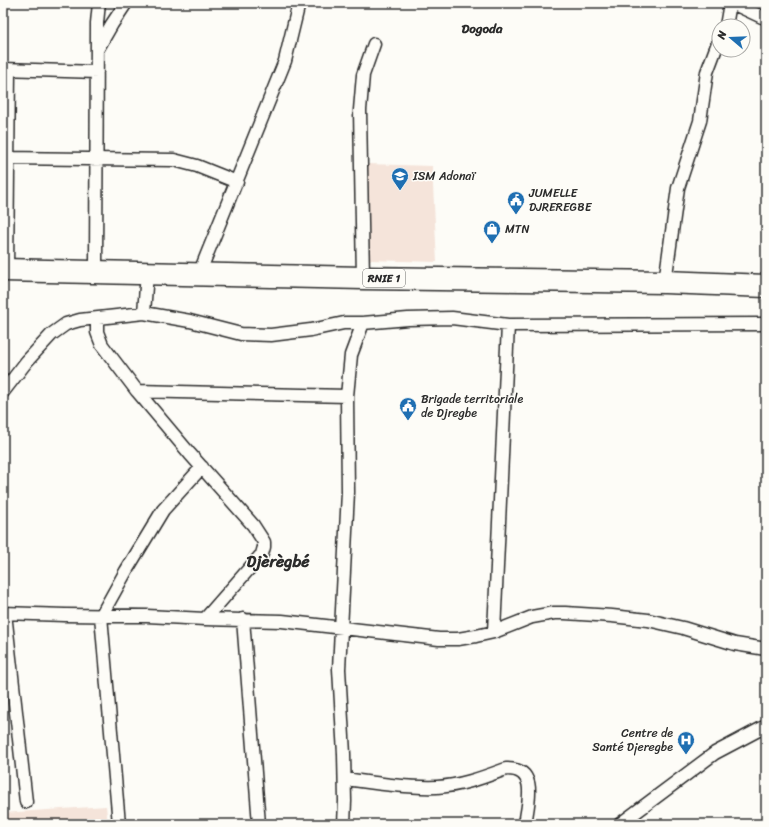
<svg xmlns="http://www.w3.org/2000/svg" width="769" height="827" font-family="Sriracha,sans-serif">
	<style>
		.built { fill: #f5e4da }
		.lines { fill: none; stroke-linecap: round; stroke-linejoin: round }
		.street-casing { stroke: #2b2b2b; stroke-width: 15 }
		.highway-casing { stroke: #2b2b2b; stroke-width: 25 }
		.street { stroke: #fdfcf7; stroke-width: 12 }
		.highway { stroke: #fdfcf7; stroke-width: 22 }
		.labels { text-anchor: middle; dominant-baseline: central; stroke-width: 3; stroke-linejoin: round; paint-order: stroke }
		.shield { fill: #fdfcf7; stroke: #6a6a68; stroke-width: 1 }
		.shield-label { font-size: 11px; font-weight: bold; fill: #2b2b2b }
		.poi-label { font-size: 12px; fill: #2b2b2b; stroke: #fdfcf7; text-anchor: start }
		.neighbourhood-label { font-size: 13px; font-weight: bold; fill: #2b2b2b; stroke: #fdfcf7 }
		.district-label { font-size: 16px; font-weight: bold; fill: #2b2b2b; stroke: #fdfcf7 }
	</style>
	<rect width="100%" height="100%" fill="#fdfcf7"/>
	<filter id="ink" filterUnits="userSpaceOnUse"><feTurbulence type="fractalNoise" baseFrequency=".025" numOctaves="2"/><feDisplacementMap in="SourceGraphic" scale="8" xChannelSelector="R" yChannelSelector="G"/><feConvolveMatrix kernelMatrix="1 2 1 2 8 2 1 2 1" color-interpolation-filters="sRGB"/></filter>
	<g filter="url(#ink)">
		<path class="built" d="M 367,164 L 432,166 L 437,262 L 369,260 Z
			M 106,806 L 108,824 L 3,824 L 3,813 Z"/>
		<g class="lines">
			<g class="street-casing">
				<path id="street" d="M 732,3 L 762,17 L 766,17
					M 726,26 L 730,3
					M 97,50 L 112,24 L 126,3
					M 3,69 L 97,72
					M 3,158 L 174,160 L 197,166 L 237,182
					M 7,270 L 9,69
					M 96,272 L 97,23 L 99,3
					M 199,274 L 285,61 L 299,3
					M 363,278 L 360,110 L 363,75 L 374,44
					M 665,282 L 678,188 L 700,121 L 707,72 L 719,40
					M 144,313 L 147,273
					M 97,319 L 97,332 L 102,345 L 137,391 L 190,454 L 253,525 L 264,542 L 264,547 L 262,554 L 205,619
					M 137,391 L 347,396
					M 3,392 L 27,361 L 52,334 L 66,324 L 80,320 L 144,313 L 190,321 L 241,334 L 271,335 L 311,330 L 344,323 L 363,323 L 408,319 L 452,318 L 508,325 L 766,324
					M 3,613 L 65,615 L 147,616 L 205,619 L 282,621 L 439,639 L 458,639 L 476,636 L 494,632 L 532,617 L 554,613 L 565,613 L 612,616 L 648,620 L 683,628 L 735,644 L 766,649
					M 5,613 L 26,802
					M 243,619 L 259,824
					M 494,632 L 508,325
					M 345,779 C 375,783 407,788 437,787 C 461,786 484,777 506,769 C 539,768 528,803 525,824
					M 119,824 L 101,616 L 126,571 L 163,510 L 202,467
					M 344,824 L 345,801 L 344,754 L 339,669 L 348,492 L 347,396 L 351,355 L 363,323
					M 620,824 L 715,753 L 766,726"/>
			</g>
			<g class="highway-casing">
				<path id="highway" d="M 3,270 L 363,278 L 665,282 L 766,286"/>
			</g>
			<use href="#street" class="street"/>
			<use href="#highway" class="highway"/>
		</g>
	</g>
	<defs>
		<g id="school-pin" transform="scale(0.9)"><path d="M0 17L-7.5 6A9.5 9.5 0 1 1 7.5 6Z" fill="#1f6fb2" stroke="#fdfcf7"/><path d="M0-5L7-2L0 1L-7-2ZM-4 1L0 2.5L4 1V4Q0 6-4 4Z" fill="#fff"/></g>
		<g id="civic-pin" transform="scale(0.9)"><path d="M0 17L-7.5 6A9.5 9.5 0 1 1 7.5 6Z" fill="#1f6fb2" stroke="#fdfcf7"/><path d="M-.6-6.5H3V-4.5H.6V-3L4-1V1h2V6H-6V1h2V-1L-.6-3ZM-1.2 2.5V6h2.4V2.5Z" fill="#fff"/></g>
		<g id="shop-pin" transform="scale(0.9)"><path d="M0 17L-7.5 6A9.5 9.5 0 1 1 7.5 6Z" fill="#1f6fb2" stroke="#fdfcf7"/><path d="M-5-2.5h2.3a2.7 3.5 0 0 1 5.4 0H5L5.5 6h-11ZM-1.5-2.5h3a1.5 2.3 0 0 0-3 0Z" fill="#fff"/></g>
		<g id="hospital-pin" transform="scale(0.9)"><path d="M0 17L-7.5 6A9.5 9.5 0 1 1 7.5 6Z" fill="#1f6fb2" stroke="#fdfcf7"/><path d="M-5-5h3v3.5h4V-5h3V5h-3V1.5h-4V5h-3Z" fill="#fff"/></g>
	</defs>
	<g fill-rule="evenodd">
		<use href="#school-pin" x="400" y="176"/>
		<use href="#civic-pin" x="516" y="200"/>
		<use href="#shop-pin" x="492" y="229"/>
		<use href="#civic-pin" x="408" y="406"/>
		<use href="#hospital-pin" x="686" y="740"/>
	</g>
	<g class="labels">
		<rect class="shield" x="363" y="269" width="42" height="18" rx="3"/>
		<g class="shield-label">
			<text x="384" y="278">RNIE 1</text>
		</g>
		<g class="poi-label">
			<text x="413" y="176">ISM Adonaï</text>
			<text x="529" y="193">JUMELLE<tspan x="529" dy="14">DJREREGBE</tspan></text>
			<text x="505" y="229">MTN</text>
			<text x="421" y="399">Brigade territoriale<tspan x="421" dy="14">de Djregbe</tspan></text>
			<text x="673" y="733" text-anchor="end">Centre de<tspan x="673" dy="14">Santé Djeregbe</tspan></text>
		</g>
		<g class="neighbourhood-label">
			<text x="482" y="28">Dogoda</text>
		</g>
		<g class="district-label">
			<text x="278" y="561">Djèrègbé</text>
		</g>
	</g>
	<rect width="769" height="827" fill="none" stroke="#fdfcf7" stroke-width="16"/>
	<rect x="8" y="8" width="753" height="811" fill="none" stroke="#2b2b2b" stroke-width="1.5" filter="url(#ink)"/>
	<g transform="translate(731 38) rotate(289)"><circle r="19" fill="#fdfcf7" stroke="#a9a8a5"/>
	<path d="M0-3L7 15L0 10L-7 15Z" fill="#1f6fb2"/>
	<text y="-6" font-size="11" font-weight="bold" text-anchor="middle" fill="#2b2b2b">N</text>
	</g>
</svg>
